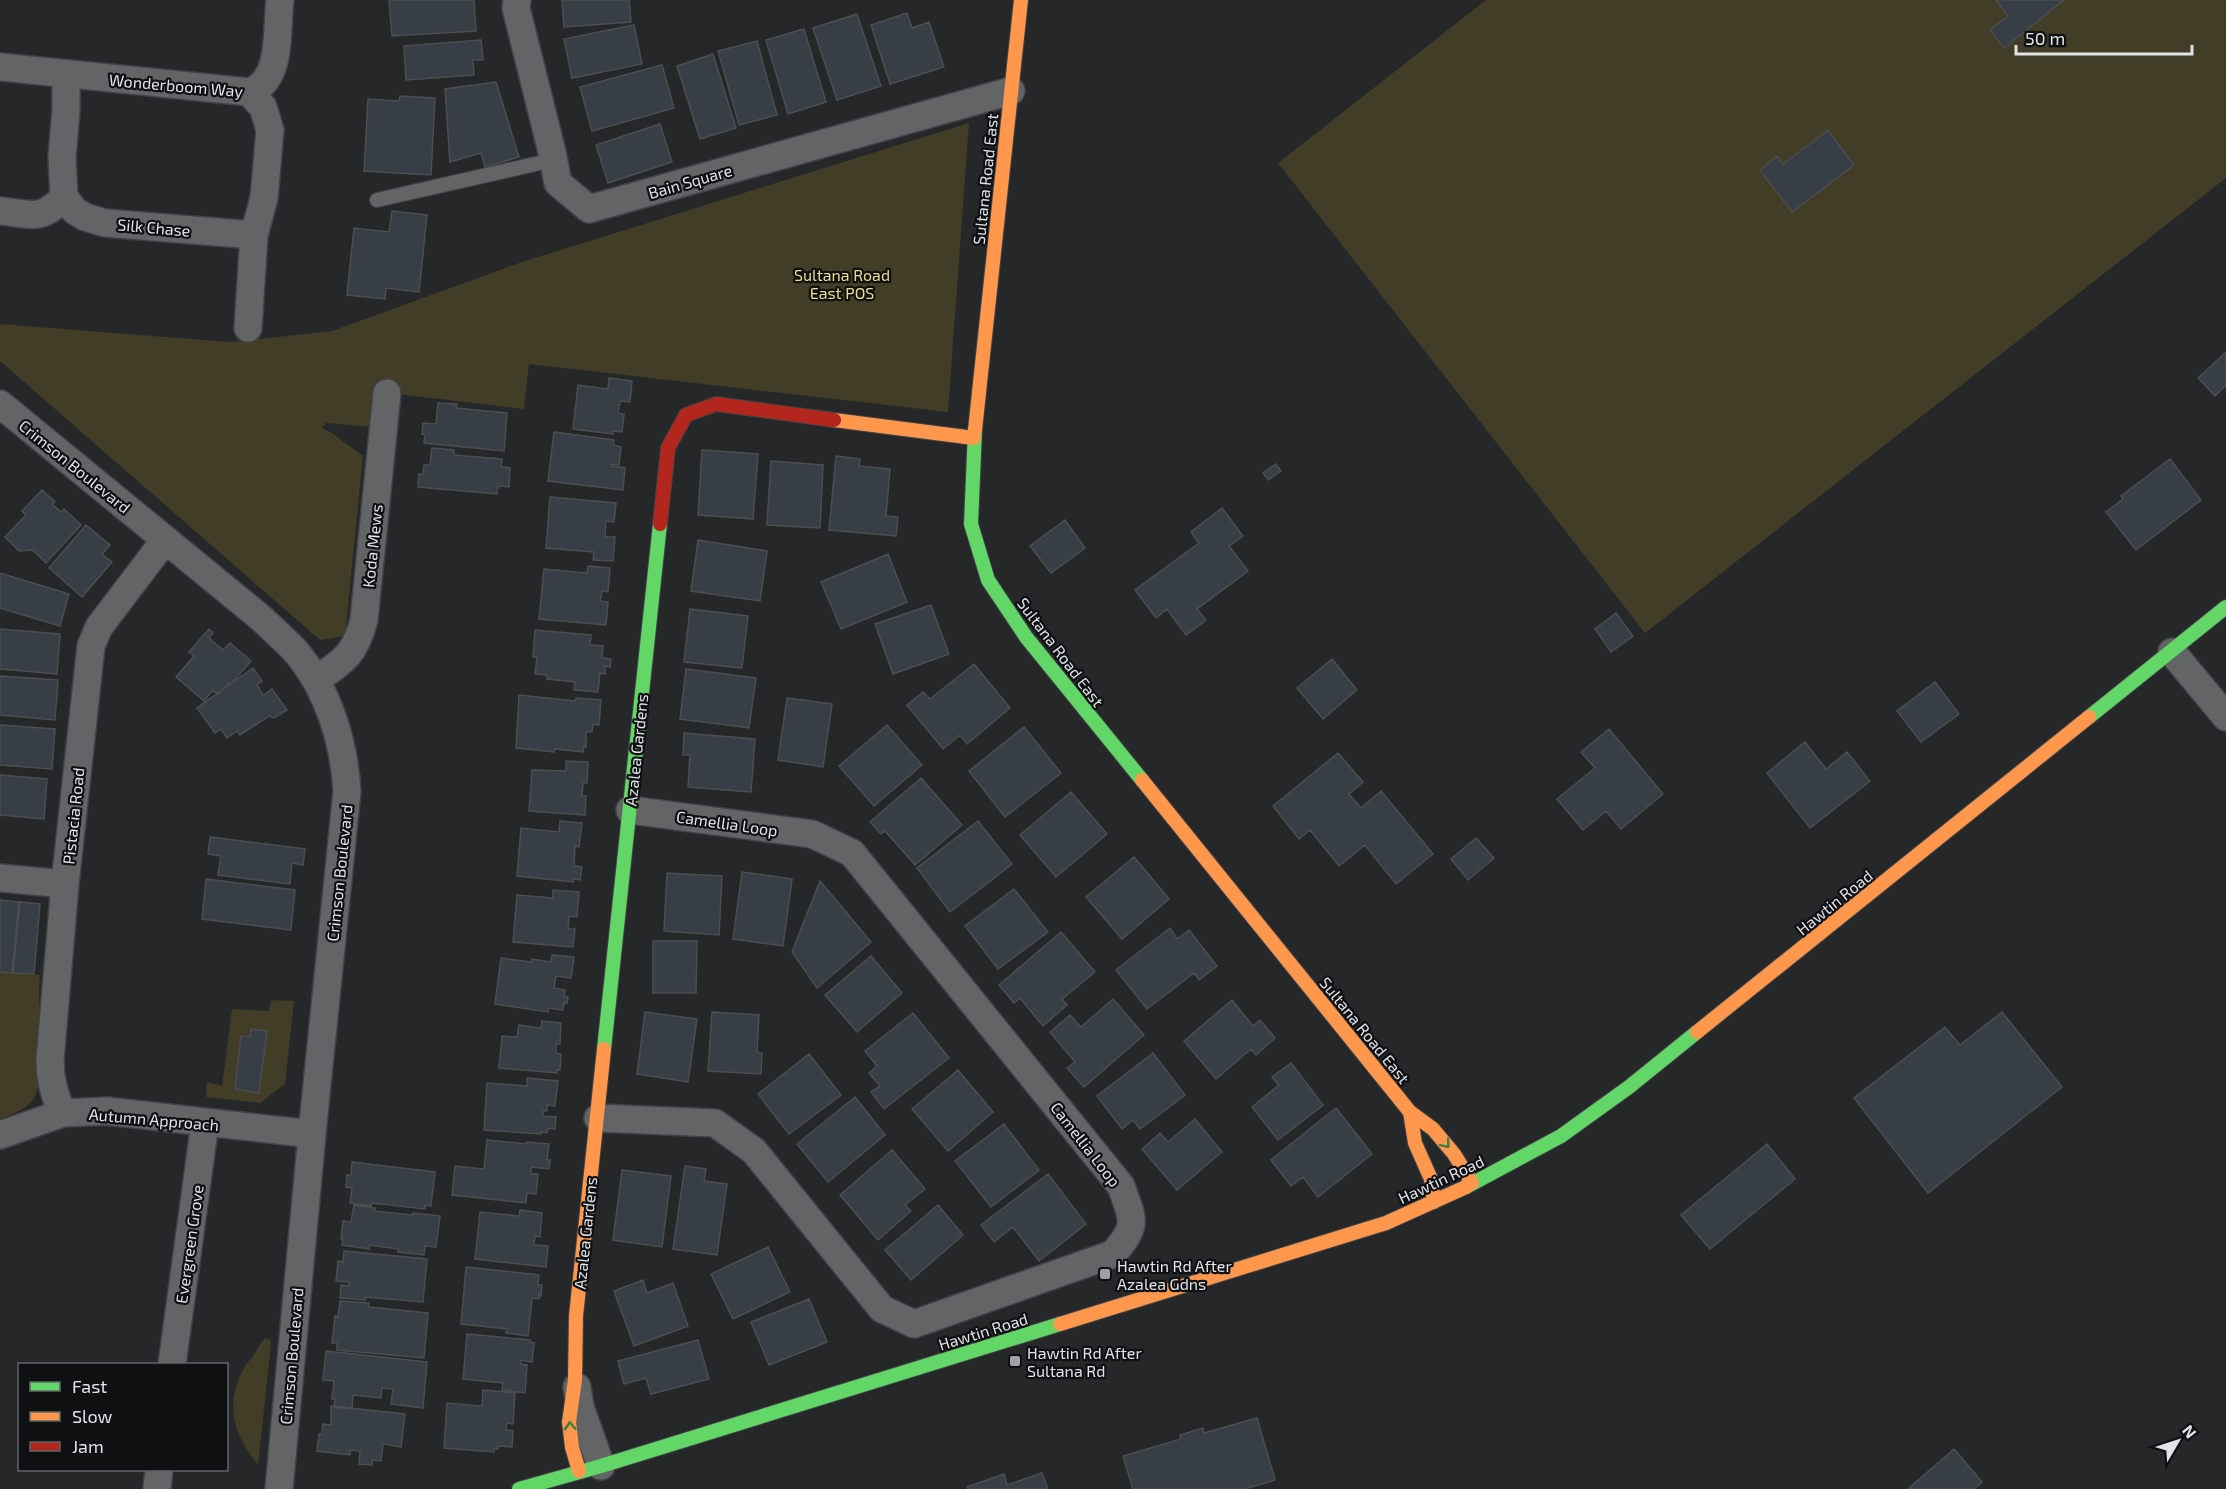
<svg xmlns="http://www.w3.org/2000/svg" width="2226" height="1489" font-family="'Exo 2',sans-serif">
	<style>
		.green { fill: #413d26 }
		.building { fill: #373e46; stroke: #4c4e4f; stroke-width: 1.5 }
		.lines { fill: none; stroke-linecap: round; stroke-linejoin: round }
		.lane-casing { stroke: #414245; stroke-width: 16 }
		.street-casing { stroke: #414245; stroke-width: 30 }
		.fast-casing { stroke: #414245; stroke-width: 16 }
		.slow-casing { stroke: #414245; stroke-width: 16 }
		.jam-casing { stroke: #414245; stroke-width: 16 }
		.lane { stroke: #636466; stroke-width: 14 }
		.street { stroke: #636466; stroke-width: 27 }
		.fast { stroke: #63d668; stroke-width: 14 }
		.slow { stroke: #ff974d; stroke-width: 14 }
		.jam { stroke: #b3261e; stroke-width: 14 }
		.oneway { stroke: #3d7d41 }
		.poi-dot { fill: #9fa2a4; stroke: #0e1012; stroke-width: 2 }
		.labels { text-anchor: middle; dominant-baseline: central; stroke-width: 4.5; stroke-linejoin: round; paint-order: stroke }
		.street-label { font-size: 16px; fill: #e1e4e7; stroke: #0e1012 }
		.park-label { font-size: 16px; fill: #ecdc90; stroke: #0e1012 }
		.poi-label { font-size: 16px; fill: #e1e4e7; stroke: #0e1012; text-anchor: start }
	</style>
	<rect width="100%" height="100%" fill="#252729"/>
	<path class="green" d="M 1486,0 L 2226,0 L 2226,178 L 1645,633 L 1278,163 Z
		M 969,123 L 948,412 L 529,364 L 524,409 L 388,393 L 384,428 L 326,423 L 322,428 L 332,433 L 363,456 L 345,636 L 320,640 L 0,361 L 0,324 L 230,342 L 332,331 L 522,262 Z
		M 0,971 L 40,975 C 36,1008 47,1070 35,1096 C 29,1109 12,1114 0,1119 Z
		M 271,1000 L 294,1001 L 285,1084 L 260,1103 L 206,1097 L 207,1082 L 222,1086 L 232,1009 L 269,1011 Z
		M 265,1338 L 271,1340 L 271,1345 L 258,1465 C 233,1434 224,1405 244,1368 C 247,1362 252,1358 255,1353 C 259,1347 261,1342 265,1338 Z"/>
	<path class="building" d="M 389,0 L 474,0 L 476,31 L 392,36 Z
		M 562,0 L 629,0 L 631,22 L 564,27 Z
		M 1996,0 L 2064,0 L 2004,48 L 1990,30 L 2008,16 Z
		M 907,13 L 912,28 L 929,22 L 944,67 L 890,84 L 871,25 Z
		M 857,14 L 881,86 L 837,100 L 813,28 Z
		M 634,25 L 642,64 L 572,78 L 564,39 Z
		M 804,29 L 826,102 L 788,114 L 766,40 Z
		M 481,40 L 483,60 L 473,60 L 474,75 L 406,80 L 404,46 Z
		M 757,41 L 777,115 L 739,125 L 718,51 Z
		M 713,54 L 736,128 L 700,139 L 677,66 Z
		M 662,65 L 674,108 L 592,131 L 580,87 Z
		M 496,82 L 519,157 L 485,167 L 481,153 L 450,162 L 445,89 Z
		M 400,96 L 435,98 L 431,175 L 364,171 L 368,99 L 399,101 Z
		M 660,124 L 672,162 L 608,183 L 596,145 Z
		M 1828,130 L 1854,165 L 1792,212 L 1760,170 L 1777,156 L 1783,164 Z
		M 392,211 L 427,215 L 419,292 L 386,288 L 385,299 L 347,295 L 354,228 L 389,232 Z
		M 2226,352 L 2226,385 L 2215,396 L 2198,378 Z
		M 609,378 L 632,381 L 630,402 L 620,401 L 618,413 L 624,414 L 622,432 L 613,431 L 613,434 L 573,429 L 578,385 L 608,389 Z
		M 438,403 L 457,404 L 456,408 L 507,413 L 504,451 L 424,443 L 425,435 L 422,434 L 423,423 L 436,424 Z
		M 554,432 L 614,440 L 613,445 L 621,447 L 619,465 L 611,464 L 611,466 L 625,468 L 623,490 L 548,481 Z
		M 432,448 L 454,450 L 454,455 L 502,459 L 501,467 L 510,468 L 509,487 L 498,486 L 497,494 L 418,487 L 419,474 L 423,475 L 424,465 L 430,465 Z
		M 702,450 L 758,454 L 753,519 L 698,515 Z
		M 836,456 L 860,459 L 859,466 L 890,469 L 886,516 L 898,517 L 896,536 L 829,530 Z
		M 2170,459 L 2201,500 L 2136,550 L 2106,512 L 2123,499 L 2121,496 Z
		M 771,461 L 823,465 L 820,528 L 767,525 Z
		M 1276,464 L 1281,471 L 1268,480 L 1263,473 Z
		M 42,490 L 55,502 L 52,504 L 61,512 L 64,509 L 81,525 L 46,563 L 33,550 L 19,551 L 5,537 L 26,515 L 22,511 Z
		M 550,497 L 616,503 L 614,522 L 606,521 L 605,537 L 615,537 L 613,561 L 593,560 L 594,552 L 546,548 Z
		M 1222,508 L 1243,536 L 1229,546 L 1248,571 L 1197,609 L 1206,620 L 1186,635 L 1167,609 L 1156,618 L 1135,590 L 1199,543 L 1191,532 Z
		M 1065,520 L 1085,548 L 1051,573 L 1030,546 Z
		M 86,525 L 110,545 L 102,554 L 112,562 L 82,597 L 49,568 Z
		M 698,540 L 767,551 L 760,601 L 691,591 Z
		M 888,554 L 907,602 L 841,629 L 821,582 Z
		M 588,566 L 610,568 L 608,592 L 602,591 L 600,601 L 608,602 L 606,625 L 539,619 L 544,569 L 587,573 Z
		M 0,573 L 69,594 L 60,626 L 0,608 Z
		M 931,605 L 949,654 L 893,674 L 875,624 Z
		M 690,609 L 748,616 L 742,668 L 684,662 Z
		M 1616,613 L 1633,636 L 1611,652 L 1595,629 Z
		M 0,629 L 60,634 L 57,674 L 0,669 Z
		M 209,629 L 213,633 L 209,638 L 223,650 L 230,643 L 251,661 L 230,685 L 228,683 L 218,695 L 213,690 L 204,701 L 176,677 L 194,656 L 189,652 Z
		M 535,630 L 591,635 L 590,645 L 603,646 L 602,658 L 611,659 L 610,667 L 605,666 L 605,674 L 600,673 L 598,692 L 574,690 L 575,682 L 547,679 L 547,675 L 535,674 L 537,657 L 533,657 Z
		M 1332,659 L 1357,690 L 1323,719 L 1297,688 Z
		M 974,664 L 1010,708 L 967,744 L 960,735 L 943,749 L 907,705 L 923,692 L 930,699 Z
		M 253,668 L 262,681 L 257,685 L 263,695 L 272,689 L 287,710 L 274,718 L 269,716 L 240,735 L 237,731 L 227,738 L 221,729 L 215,733 L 197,708 Z
		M 686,669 L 756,678 L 749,728 L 680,719 Z
		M 0,676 L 58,680 L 55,720 L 0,715 Z
		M 1935,682 L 1959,714 L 1921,742 L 1897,711 Z
		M 519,695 L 575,701 L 576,698 L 601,700 L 599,725 L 593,724 L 592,732 L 586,732 L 586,747 L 584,746 L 583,752 L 555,749 L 554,752 L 516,748 Z
		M 787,698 L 832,704 L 823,767 L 778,760 Z
		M 0,725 L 55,729 L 52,769 L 0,765 Z
		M 887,725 L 922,765 L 874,806 L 839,766 Z
		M 1024,727 L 1061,773 L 1005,817 L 969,771 Z
		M 1609,729 L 1663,794 L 1621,829 L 1606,811 L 1583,830 L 1557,799 L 1595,768 L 1581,752 Z
		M 684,733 L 755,739 L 751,792 L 688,787 L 690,755 L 683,755 Z
		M 1805,742 L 1826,769 L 1847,752 L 1870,781 L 1810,828 L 1767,773 Z
		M 1338,753 L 1363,782 L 1349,794 L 1361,808 L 1381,791 L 1433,854 L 1396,884 L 1365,845 L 1339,866 L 1310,830 L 1299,839 L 1273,806 Z
		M 566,761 L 588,762 L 587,783 L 583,783 L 582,796 L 586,796 L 585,815 L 529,811 L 532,770 L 566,771 Z
		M 0,775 L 47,779 L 44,819 L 0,815 Z
		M 921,778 L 962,825 L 915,865 L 885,831 L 881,834 L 870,822 Z
		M 1071,792 L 1107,834 L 1056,877 L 1020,835 Z
		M 560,821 L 582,823 L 579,847 L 575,846 L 574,866 L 582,867 L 580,880 L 574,879 L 573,882 L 517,876 L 521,828 L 559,832 Z
		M 978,821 L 1012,864 L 950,912 L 917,868 Z
		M 210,837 L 305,849 L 303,865 L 292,863 L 290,884 L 218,875 L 221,856 L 208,854 Z
		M 1476,838 L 1494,858 L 1468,880 L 1451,859 Z
		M 1134,857 L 1169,899 L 1122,939 L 1086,897 Z
		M 742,872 L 792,879 L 783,946 L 733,939 Z
		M 667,873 L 722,876 L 719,935 L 664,931 Z
		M 206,879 L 295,890 L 291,930 L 202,919 Z
		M 820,881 L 871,942 L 817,988 L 792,952 Z
		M 1014,889 L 1048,932 L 998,969 L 965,926 Z
		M 553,890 L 579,892 L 577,917 L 569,916 L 568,929 L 575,929 L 573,947 L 513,942 L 517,895 L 553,898 Z
		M 0,900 L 19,902 L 12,973 L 0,972 Z
		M 20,902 L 40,904 L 34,974 L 13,973 Z
		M 1170,928 L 1177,939 L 1189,930 L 1217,966 L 1199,980 L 1194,973 L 1147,1009 L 1116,970 Z
		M 1061,932 L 1095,972 L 1062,999 L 1067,1005 L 1043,1026 L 1020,998 L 1014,1003 L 999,985 Z
		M 653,941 L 697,941 L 696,993 L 653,993 Z
		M 552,955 L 574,957 L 571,978 L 556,976 L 554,988 L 565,990 L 564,996 L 568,997 L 567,1003 L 564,1002 L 563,1010 L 548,1008 L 548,1012 L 495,1004 L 501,958 L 531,962 L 532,959 L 551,962 Z
		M 871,956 L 902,993 L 857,1032 L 825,995 Z
		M 1113,999 L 1144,1035 L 1084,1087 L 1067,1068 L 1075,1062 L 1050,1032 L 1070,1015 L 1081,1027 Z
		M 1232,1000 L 1253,1026 L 1260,1020 L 1275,1038 L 1256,1055 L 1251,1049 L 1216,1079 L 1184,1041 Z
		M 645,1012 L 697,1019 L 688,1082 L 637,1074 Z
		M 712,1012 L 759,1015 L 757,1052 L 762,1053 L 761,1074 L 708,1071 Z
		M 2002,1012 L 2062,1087 L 1928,1193 L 1854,1098 L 1945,1027 L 1960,1045 Z
		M 913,1013 L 949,1058 L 884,1109 L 871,1092 L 880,1086 L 869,1073 L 877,1066 L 865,1051 Z
		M 542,1021 L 561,1023 L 560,1044 L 556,1044 L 556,1053 L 561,1054 L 560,1070 L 557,1070 L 557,1073 L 499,1068 L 502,1036 L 517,1037 L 519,1025 L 541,1028 Z
		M 251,1029 L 267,1031 L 259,1093 L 235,1089 L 241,1036 L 250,1037 Z
		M 1153,1053 L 1185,1095 L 1140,1129 L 1133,1120 L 1122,1129 L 1097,1096 Z
		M 809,1054 L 841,1095 L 789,1134 L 758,1094 Z
		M 1291,1063 L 1323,1105 L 1278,1140 L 1252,1107 L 1279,1085 L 1272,1077 Z
		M 958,1070 L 993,1112 L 948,1151 L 912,1109 Z
		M 527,1078 L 558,1081 L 555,1106 L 547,1105 L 547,1111 L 543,1111 L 543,1116 L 556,1117 L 555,1129 L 548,1128 L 547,1133 L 541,1132 L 541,1134 L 484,1130 L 487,1083 L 527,1086 Z
		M 855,1097 L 885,1135 L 828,1182 L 797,1144 Z
		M 1336,1108 L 1372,1154 L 1318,1197 L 1303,1177 L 1291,1186 L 1271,1160 Z
		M 1195,1119 L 1222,1152 L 1177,1190 L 1142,1149 L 1160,1133 L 1168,1142 Z
		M 1004,1124 L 1039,1170 L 991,1207 L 955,1161 Z
		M 487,1140 L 527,1144 L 527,1142 L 549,1144 L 547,1160 L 550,1160 L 549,1169 L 531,1167 L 531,1174 L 538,1174 L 536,1194 L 527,1193 L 526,1203 L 452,1195 L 455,1166 L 484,1169 Z
		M 1767,1144 L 1795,1179 L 1710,1249 L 1681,1215 Z
		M 892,1150 L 925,1189 L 905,1205 L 911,1211 L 878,1240 L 840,1195 Z
		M 352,1162 L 435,1172 L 431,1206 L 425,1205 L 425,1209 L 372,1203 L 371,1206 L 350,1203 L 352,1188 L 346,1187 L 347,1175 L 351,1175 Z
		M 685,1166 L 706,1169 L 704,1181 L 727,1184 L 717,1255 L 673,1249 Z
		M 622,1170 L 671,1176 L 662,1247 L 613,1240 Z
		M 1048,1174 L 1086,1224 L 1039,1261 L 1013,1227 L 994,1242 L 981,1225 Z
		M 354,1205 L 375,1208 L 374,1211 L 413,1215 L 413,1213 L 440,1216 L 436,1247 L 425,1246 L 424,1255 L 398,1252 L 398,1249 L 369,1245 L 369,1249 L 342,1245 L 343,1239 L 341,1239 L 343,1221 L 351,1222 Z
		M 938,1205 L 963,1235 L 911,1280 L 885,1250 Z
		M 520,1210 L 542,1213 L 540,1237 L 535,1236 L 534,1245 L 548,1246 L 546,1267 L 475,1259 L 480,1212 L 519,1216 Z
		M 768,1247 L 790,1292 L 733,1319 L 711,1274 Z
		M 344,1251 L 427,1259 L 423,1302 L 365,1297 L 365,1300 L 340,1298 L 341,1285 L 349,1286 L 349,1282 L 336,1281 L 338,1261 L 343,1262 Z
		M 466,1267 L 539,1275 L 538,1285 L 542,1285 L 541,1296 L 539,1294 L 539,1299 L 532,1298 L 528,1336 L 506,1333 L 507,1329 L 461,1324 Z
		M 643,1280 L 647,1293 L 673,1283 L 688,1326 L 634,1346 L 614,1291 Z
		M 809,1299 L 827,1342 L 769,1365 L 751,1322 Z
		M 340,1301 L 369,1303 L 368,1307 L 428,1313 L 424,1358 L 337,1350 L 337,1343 L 332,1343 L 335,1316 L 338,1317 Z
		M 467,1334 L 530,1340 L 530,1342 L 534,1343 L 532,1362 L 521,1360 L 520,1364 L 527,1365 L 525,1393 L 502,1390 L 503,1383 L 463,1379 Z
		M 698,1340 L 709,1379 L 651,1394 L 646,1378 L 624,1384 L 618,1361 Z
		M 326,1351 L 427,1362 L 423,1408 L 391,1404 L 393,1389 L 382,1388 L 381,1398 L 353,1395 L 352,1409 L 334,1407 L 335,1399 L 332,1399 L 334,1381 L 323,1380 Z
		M 483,1390 L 515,1393 L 513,1424 L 507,1423 L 506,1430 L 513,1431 L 512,1447 L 498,1446 L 498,1449 L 494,1449 L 494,1452 L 444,1448 L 447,1403 L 482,1406 Z
		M 331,1406 L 405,1414 L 401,1447 L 383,1444 L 381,1461 L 372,1460 L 372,1465 L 359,1464 L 360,1451 L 350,1450 L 350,1455 L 317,1451 L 319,1434 L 322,1434 L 323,1424 L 331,1425 Z
		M 1257,1418 L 1275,1480 L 1245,1489 L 1133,1489 L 1123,1456 L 1181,1439 L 1180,1435 L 1203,1428 L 1204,1433 Z
		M 1954,1449 L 1982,1482 L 1974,1489 L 1908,1489 Z
		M 1042,1473 L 1048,1489 L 968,1489 L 967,1487 L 1004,1474 L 1007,1485 Z"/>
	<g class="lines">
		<g class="lane-casing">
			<path id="lane" d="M 377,200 L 553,160"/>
		</g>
		<g class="street-casing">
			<path id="street" d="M 517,0 L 516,8 L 552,152 L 558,183 L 589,209 L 1011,91
				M 0,67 L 249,92 C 283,81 276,30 280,0
				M 66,74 L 66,110 L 62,157 L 64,197 L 75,211 L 85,217 L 105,223 L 254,235
				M 0,211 C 31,214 41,222 64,197
				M 248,328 L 254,235 L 264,198 L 270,130 L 263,107 L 249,92
				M 0,404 L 261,618 C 273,630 287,641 298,654 C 329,692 344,743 347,791 L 312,1134 L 279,1489
				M 2172,652 L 2226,717
				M 316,680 C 345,660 355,654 364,620 L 387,393
				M 0,878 L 65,884
				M 63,1113 C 54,1096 50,1080 50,1060 L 65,884 L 91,646 L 99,627 L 165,540
				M 598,1118 L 715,1123 L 754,1151 L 882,1309 L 914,1324 L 1113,1254 C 1139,1224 1133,1220 1121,1186 L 852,853 L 812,834 L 630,810
				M 0,1135 L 63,1113 L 107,1111 L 312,1134
				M 172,1364 L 205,1123
				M 577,1387 L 580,1407 L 601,1466
				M 157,1489 L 159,1470"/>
		</g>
		<g class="fast-casing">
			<path id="fast" d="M 975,430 L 971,524 L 988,580 L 1026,637 L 1142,780
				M 2089,717 L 2226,607
				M 604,1049 L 660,524
				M 1466,1187 L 1561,1136 L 1629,1087 L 1697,1032
				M 519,1489 L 601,1466 L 1060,1324"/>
		</g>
		<g class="slow-casing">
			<path id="slow" d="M 834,420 L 974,438
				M 975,430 L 1021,0
				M 1142,780 L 1410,1112 L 1433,1129 L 1454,1154 L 1472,1183
				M 1697,1032 L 2089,717
				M 1410,1112 L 1415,1143 L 1431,1179 L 1434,1202
				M 1060,1324 L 1386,1223 L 1466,1187
				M 579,1471 L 572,1447 L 569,1422 L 575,1380 L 576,1316 L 604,1049"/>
		</g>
		<g class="jam-casing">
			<path id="jam" d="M 660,524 L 668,448 L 686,415 L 716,404 L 834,420"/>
		</g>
		<use href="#lane" class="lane"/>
		<use href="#street" class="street"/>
		<use href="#fast" class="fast"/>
		<use href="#slow" class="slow"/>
		<use href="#jam" class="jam"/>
	</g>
	<defs><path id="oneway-chevron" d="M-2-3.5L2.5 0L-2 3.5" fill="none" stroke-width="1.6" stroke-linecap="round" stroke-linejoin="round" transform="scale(1.5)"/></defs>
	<g class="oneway">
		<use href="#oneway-chevron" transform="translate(1446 1144) rotate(50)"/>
		<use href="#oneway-chevron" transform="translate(570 1426) rotate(-93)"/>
	</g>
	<g class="poi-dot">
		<rect x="1099" y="1268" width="12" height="12" rx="3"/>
		<rect x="1009" y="1355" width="12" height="12" rx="3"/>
	</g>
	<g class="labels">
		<g class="street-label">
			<text transform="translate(176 85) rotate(5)">Wonderboom Way</text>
			<text transform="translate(985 179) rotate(-84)">Sultana Road East</text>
			<text transform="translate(690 181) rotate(-16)">Bain Square</text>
			<text transform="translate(154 227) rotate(5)">Silk Chase</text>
			<text transform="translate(75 466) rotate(39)">Crimson Boulevard</text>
			<text transform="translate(372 546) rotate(-84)">Koda Mews</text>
			<text transform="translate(1061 652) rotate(53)">Sultana Road East</text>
			<text transform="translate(636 750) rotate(-84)">Azalea Gardens</text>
			<text transform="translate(73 816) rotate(-84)">Pistacia Road</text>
			<text transform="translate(727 823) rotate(8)">Camellia Loop</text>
			<text transform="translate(339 873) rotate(-84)">Crimson Boulevard</text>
			<text transform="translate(1834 902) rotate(-39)">Hawtin Road</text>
			<text transform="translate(1365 1030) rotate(51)">Sultana Road East</text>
			<text transform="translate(154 1119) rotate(5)">Autumn Approach</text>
			<text transform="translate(1086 1144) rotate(52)">Camellia Loop</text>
			<text transform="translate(1441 1179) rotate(-25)">Hawtin Road</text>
			<text transform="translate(585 1233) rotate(-84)">Azalea Gardens</text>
			<text transform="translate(189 1244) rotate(-82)">Evergreen Grove</text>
			<text transform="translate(983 1331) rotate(-17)">Hawtin Road</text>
			<text transform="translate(291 1356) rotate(-85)">Crimson Boulevard</text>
		</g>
		<g class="park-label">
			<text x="842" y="274">Sultana Road<tspan x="842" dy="18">East POS</tspan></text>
		</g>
		<g class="poi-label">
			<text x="1117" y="1265">Hawtin Rd After<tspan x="1117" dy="18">Azalea Gdns</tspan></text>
			<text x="1027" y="1352">Hawtin Rd After<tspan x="1027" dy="18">Sultana Rd</tspan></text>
		</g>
	</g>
	<rect x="18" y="1363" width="210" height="108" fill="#0e1012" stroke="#626567" stroke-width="1.5"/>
	<rect x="30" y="1382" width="30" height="9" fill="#63d668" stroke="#626567" stroke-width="1.5"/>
	<text x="72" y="1393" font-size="18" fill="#e1e4e7">Fast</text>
	<rect x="30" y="1412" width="30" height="9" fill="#ff974d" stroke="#626567" stroke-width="1.5"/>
	<text x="72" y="1423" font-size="18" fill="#e1e4e7">Slow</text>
	<rect x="30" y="1442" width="30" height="9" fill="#b3261e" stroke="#626567" stroke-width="1.5"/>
	<text x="72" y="1453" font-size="18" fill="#e1e4e7">Jam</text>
	<g transform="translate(2178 1441) rotate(51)" stroke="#0e1012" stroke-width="4.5" paint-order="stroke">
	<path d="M0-4.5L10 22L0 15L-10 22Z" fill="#e1e4e7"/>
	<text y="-9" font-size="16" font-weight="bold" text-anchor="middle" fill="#e1e4e7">N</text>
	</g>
	<path d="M2016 45v9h176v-9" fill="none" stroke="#e1e4e7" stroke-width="3"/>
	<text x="2025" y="45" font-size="18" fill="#e1e4e7" stroke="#0e1012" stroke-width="4.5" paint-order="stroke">50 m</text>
</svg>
